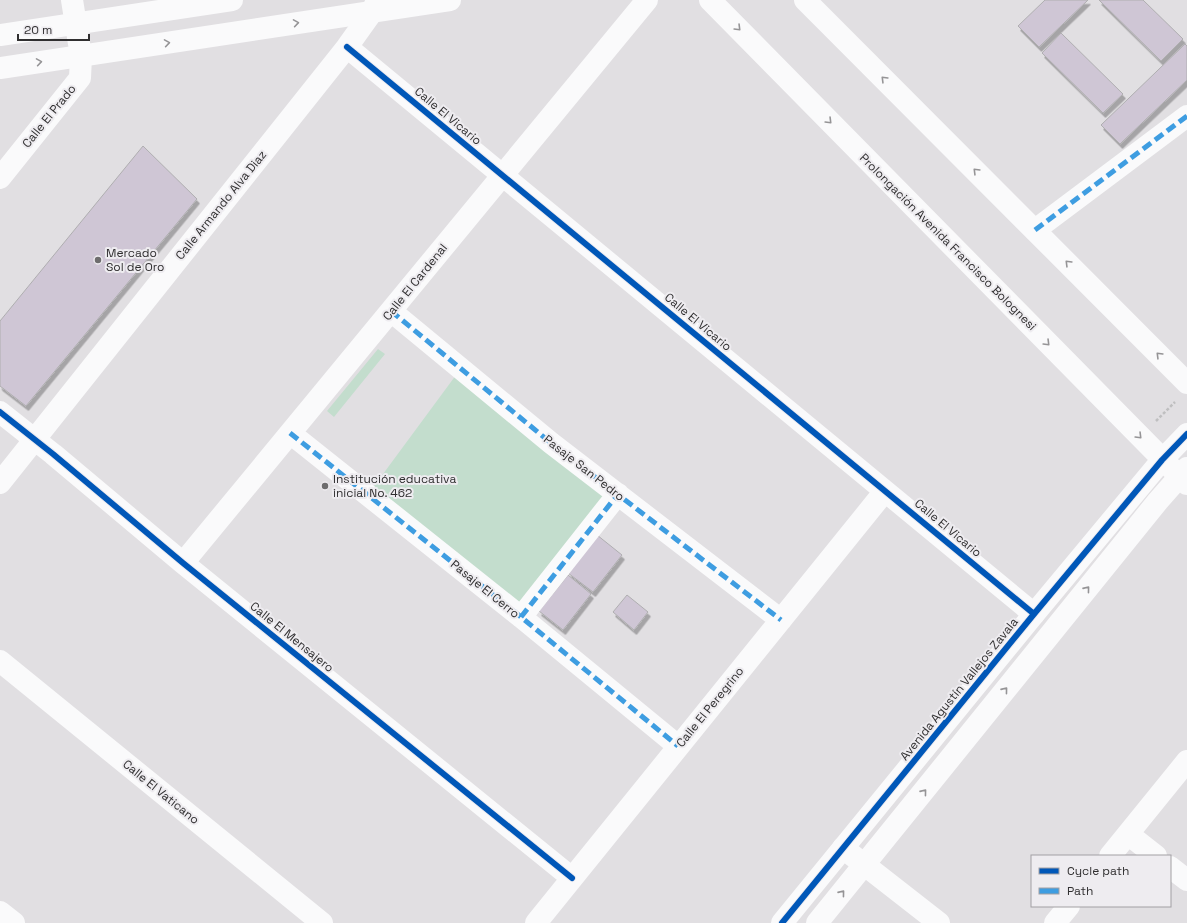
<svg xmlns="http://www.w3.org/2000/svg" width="1187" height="923" font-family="'Space Grotesk',sans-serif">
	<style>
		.green { fill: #c3ddcd }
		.building { fill: #cfc6d5; stroke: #afaeb0; filter: url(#shadow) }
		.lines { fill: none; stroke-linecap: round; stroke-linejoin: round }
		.path { stroke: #bfbfc0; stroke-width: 2.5; stroke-dasharray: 3 2; stroke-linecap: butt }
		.street { stroke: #fafafb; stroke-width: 22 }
		.secondary { stroke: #fafafb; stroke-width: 22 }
		.quiet { stroke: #3e9de1; stroke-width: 5; stroke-dasharray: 10 5; stroke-linecap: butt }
		.cycleway-casing { stroke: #eeecf0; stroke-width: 8 }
		.cycleway { stroke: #0057b8; stroke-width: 6 }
		.oneway { stroke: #959496 }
		.poi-dot { fill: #6e6d6e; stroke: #eeecf0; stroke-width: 1.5 }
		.labels { text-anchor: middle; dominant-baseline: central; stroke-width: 4; stroke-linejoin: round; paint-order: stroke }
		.street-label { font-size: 12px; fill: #302f30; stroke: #eeecf0 }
		.poi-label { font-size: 12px; fill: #302f30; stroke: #eeecf0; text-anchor: start }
	</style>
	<defs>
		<filter id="shadow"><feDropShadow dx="2.5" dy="4.5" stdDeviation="0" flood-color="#0004"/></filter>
	</defs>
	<rect width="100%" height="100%" fill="#e1dfe2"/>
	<path class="green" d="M 378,349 L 385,354 L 334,417 L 327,411 Z
		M 459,371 L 611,495 L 519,611 L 369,493 Z"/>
	<path class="building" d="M 1045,0 L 1088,0 L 1039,47 L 1018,26 Z
		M 1099,0 L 1143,0 L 1183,39 L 1161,61 Z
		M 1061,33 L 1123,94 L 1103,113 L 1042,53 Z
		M 1185,44 L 1187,46 L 1187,80 L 1120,144 L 1101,125 Z
		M 143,146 L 197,199 L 26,406 L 0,386 L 0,321 Z
		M 597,535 L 622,555 L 593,592 L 568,573 Z
		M 568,575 L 591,594 L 563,630 L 539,611 Z
		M 627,595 L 648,612 L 634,630 L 613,612 Z"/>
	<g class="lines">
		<path class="path" d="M 1156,421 L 1175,402"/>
		<path class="street" d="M 347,47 L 1034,614
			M 0,178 L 80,78 L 81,56 L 72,0
			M 1035,230 L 1187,116
			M 391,311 L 551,443 L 781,620
			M 0,412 L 53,454 L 183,563 L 572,878
			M 290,433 L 521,617 L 678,746
			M 0,483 L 347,47 L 372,12 L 377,0
			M 183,563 L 647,0
			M 521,617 L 618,494
			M 0,661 L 322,923
			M 1128,834 L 1156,856
			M 843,848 L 939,923
			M 1110,856 L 1187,761
			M 1170,867 L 1187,880
			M 0,912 L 14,923
			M 536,923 L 885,491
			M 1055,923 L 1069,906"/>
		<path class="secondary" d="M 710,0 L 1187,484
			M 805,0 L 1187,383
			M 0,35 L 232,0
			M 0,68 L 450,0
			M 782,923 L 1034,614 L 1162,460 L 1187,434
			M 817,923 L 1158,501 L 1187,468"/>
		<path class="quiet" d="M 1035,230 L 1187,116
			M 391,311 L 551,443 L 781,620
			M 290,433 L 521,617 L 678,746
			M 521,617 L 618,494"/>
		<g class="cycleway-casing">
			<path id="cycleway" d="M 347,47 L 1034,614
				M 0,412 L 53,454 L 183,563 L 572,878
				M 782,923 L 1034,614 L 1162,460 L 1187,434"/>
		</g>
		<use href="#cycleway" class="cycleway"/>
	</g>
	<defs><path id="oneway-chevron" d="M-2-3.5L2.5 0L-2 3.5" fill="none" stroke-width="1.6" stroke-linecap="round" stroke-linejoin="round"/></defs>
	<g class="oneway">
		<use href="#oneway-chevron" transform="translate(296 23) rotate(-9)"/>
		<use href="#oneway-chevron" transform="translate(738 28) rotate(45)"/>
		<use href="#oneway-chevron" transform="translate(167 43) rotate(-9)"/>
		<use href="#oneway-chevron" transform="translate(39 62) rotate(-9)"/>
		<use href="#oneway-chevron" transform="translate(884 79) rotate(-135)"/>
		<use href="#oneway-chevron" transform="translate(829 121) rotate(45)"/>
		<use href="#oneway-chevron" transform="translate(976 171) rotate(-135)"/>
		<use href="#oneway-chevron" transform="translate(1068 263) rotate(-135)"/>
		<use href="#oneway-chevron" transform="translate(1047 343) rotate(45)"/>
		<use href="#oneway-chevron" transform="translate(1159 355) rotate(-135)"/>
		<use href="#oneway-chevron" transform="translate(1139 436) rotate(45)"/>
		<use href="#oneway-chevron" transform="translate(1087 589) rotate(-51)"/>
		<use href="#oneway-chevron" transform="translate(1005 690) rotate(-51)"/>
		<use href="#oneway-chevron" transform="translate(924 792) rotate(-51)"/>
		<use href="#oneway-chevron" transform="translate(842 893) rotate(-51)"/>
	</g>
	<g class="poi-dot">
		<circle cx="98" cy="260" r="4"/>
		<circle cx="325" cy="486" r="4"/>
	</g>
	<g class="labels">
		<g class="street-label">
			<text transform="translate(49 116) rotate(-51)">Calle El Prado</text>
			<text transform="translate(448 116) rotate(40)">Calle El Vicario</text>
			<text transform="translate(221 205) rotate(-51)">Calle Armando Alva Diaz</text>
			<text transform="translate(948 242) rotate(45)">Prolongación Avenida Francisco Bolognesi</text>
			<text transform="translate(415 282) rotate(-51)">Calle El Cardenal</text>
			<text transform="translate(698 322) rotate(40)">Calle El Vicario</text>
			<text transform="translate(584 468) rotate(38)">Pasaje San Pedro</text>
			<text transform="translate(948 528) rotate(40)">Calle El Vicario</text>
			<text transform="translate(485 589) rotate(39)">Pasaje El Cerro</text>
			<text transform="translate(292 637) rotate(39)">Calle El Mensajero</text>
			<text transform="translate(959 689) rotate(-51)">Avenida Agustín Vallejos Zavala</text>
			<text transform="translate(710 707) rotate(-51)">Calle El Peregrino</text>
			<text transform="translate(161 792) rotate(39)">Calle El Vaticano</text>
		</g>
		<g class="poi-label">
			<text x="106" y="253">Mercado<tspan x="106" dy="14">Sol de Oro</tspan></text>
			<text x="333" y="479">Institución educativa<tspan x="333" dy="14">inicial No. 462</tspan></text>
		</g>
	</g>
	<rect x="1031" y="855" width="140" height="52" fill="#eeecf0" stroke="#a2a0a3"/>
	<rect x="1039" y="868" width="20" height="6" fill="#0057b8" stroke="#a2a0a3"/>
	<text x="1067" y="875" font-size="12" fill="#302f30">Cycle path</text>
	<rect x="1039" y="888" width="20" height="6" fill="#3e9de1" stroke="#a2a0a3"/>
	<text x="1067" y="895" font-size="12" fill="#302f30">Path</text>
	<path d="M18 34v6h71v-6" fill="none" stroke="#302f30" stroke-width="2"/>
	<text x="24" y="34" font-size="12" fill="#302f30" stroke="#eeecf0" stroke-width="3" paint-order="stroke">20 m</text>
</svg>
